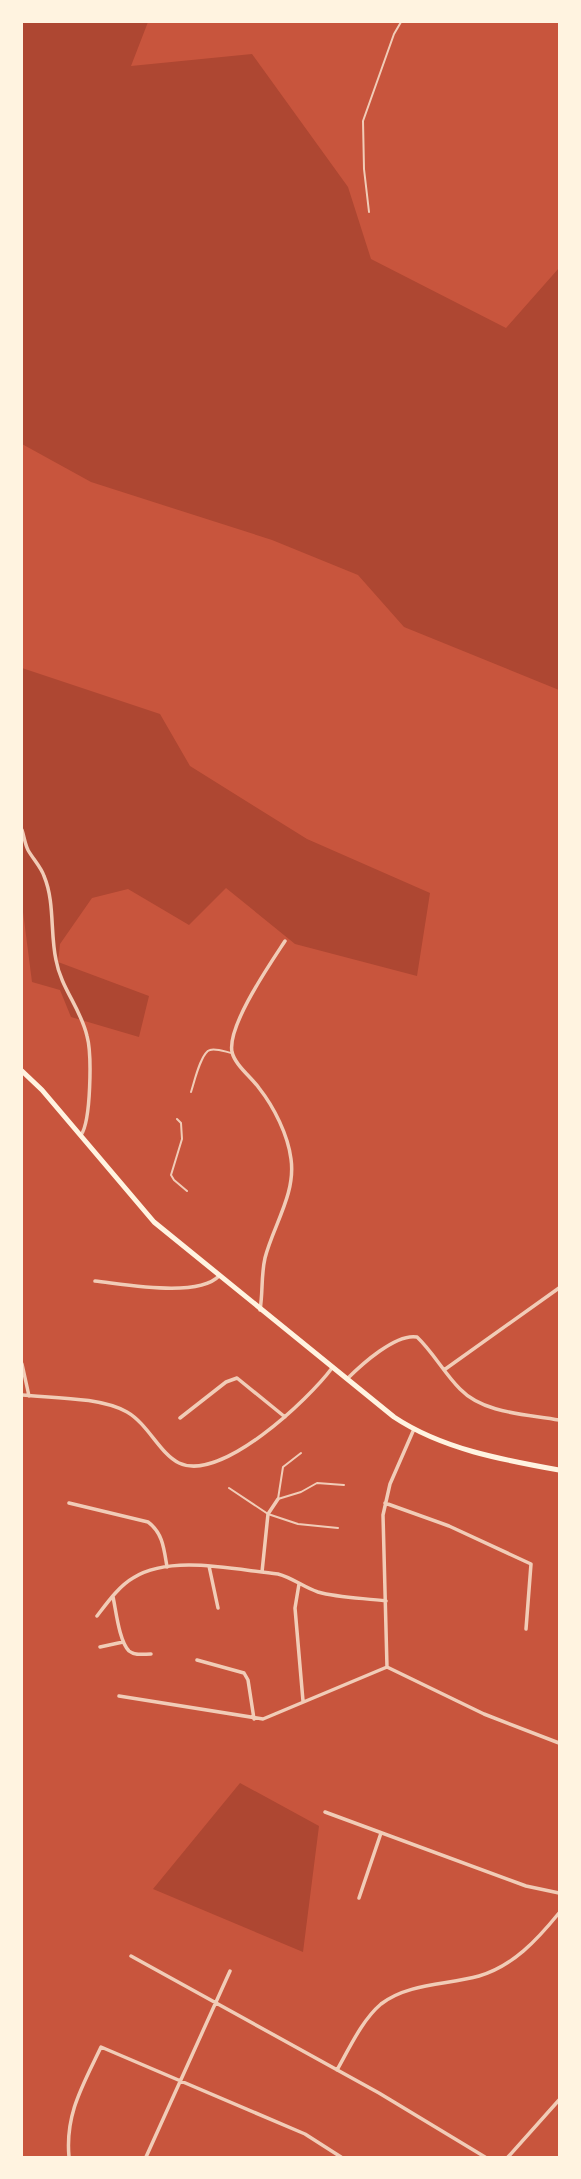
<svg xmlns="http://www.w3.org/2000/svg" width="581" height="2179" font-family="Spectral,serif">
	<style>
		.green { fill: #ae4732 }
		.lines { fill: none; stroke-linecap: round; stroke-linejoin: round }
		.service { stroke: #f1ccb7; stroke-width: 2 }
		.minor { stroke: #f1ccb7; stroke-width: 3.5 }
		.secondary { stroke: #fff3e0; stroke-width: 5 }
	</style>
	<rect width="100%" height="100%" fill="#c8553d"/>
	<path class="green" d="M 22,22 L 148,22 L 131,66 L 252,54 L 348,187 L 371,259 L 506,328 L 559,268 L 559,690 L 404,627 L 358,575 L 272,540 L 91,482 L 22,444 Z
		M 22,668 L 160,714 L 190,766 L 307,839 L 430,893 L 417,976 L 295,944 L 226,888 L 189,925 L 128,889 L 92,898 L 60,944 L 58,962 L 149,996 L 139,1037 L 71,1017 L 60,990 L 32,982 L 22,904 Z
		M 240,1783 L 319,1826 L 303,1952 L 153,1889 Z"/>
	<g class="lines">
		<path class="service" d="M 369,212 L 364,169 L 363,121 L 394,34 L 401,22
			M 191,1092 C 194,1083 201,1052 210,1050 C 216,1048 226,1052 232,1053
			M 177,1119 L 181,1123 L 182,1139 L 171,1175 L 174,1180 L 187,1191
			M 301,1453 L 283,1467 L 278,1499 L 301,1492 L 317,1483 L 344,1485
			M 229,1488 L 268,1514 L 298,1524 L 338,1528"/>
		<path class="minor" d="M 22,830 C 24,836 25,844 28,850 C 33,859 41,867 44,876 C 55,902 50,933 56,960 C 61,988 81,1009 87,1036 C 92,1054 91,1121 81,1135
			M 95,1281 C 124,1284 198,1298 219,1276
			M 260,1310 C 263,1293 261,1275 265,1258 C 273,1226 296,1194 291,1159 C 288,1135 274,1107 259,1088 C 251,1077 235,1065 232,1052 C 227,1026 270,964 285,941
			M 22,1364 L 29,1396
			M 444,1370 L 559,1288
			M 347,1379 C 361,1365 396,1333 417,1337 C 433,1352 444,1373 460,1389 C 484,1414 527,1414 559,1420
			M 22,1395 C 53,1398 100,1397 127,1412 C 148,1424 160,1454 179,1463 C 221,1483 309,1399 332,1368
			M 180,1418 L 226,1382 L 237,1378 L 285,1417
			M 69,1503 L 148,1522 C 163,1533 164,1549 167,1567
			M 385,1503 L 449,1526 L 531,1564 L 526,1629
			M 209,1566 L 218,1608
			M 262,1572 L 268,1514 L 278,1499
			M 299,1584 L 295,1608 L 303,1701
			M 113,1597 C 116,1610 119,1641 129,1651 C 135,1656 144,1654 151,1654
			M 97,1616 C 107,1603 119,1586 133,1578 C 171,1554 236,1570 278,1574 C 293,1578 303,1587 318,1592 C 339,1598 364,1598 386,1601
			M 100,1647 L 123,1642
			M 197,1660 L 244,1673 L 248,1680 L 254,1719
			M 387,1667 L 484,1714 L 559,1743
			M 119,1696 L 263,1719 L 387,1667 L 383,1515 L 390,1484 L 414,1429
			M 325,1812 L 526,1886 L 559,1893
			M 359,1898 L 381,1833
			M 131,1956 L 379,2093 L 485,2157
			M 337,2070 C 349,2049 362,2020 381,2004 C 408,1983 447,1985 479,1976 C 513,1966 537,1940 559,1913
			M 69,2157 C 65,2114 83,2085 101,2047 L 305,2134 L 341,2157
			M 146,2157 L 230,1971
			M 508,2157 L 559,2100"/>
		<path class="secondary" d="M 22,1071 L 42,1090 L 154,1222 L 394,1417 C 442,1449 503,1460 559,1470"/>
	</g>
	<rect width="581" height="2179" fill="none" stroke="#fff3e0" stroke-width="46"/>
</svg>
